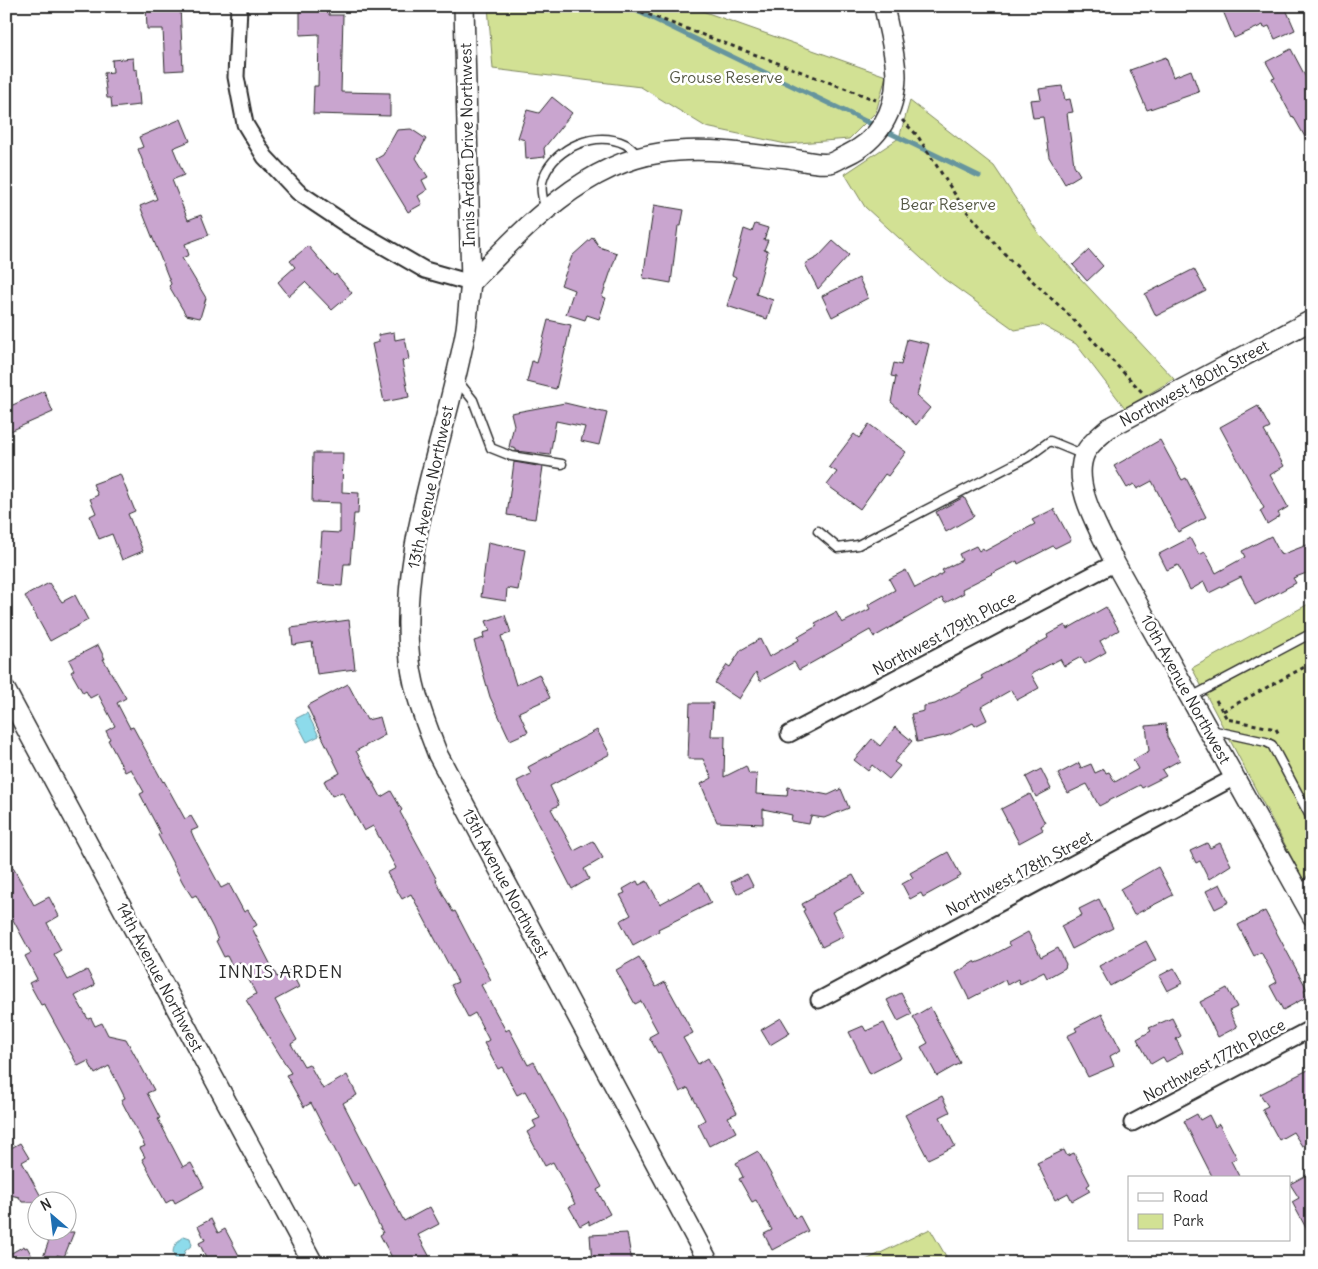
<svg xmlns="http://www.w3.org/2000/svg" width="1318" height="1269" font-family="Delius,sans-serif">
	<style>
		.green { fill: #d2e194; stroke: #7e8660 }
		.water { fill: #8ddbeb; stroke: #66959e }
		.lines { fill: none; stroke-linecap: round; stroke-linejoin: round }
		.stream { stroke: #66959e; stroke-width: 5 }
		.building { fill: #c9a5cf; stroke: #2b2b2b }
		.service-casing { stroke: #2b2b2b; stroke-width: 11 }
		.minor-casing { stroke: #2b2b2b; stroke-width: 19 }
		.tertiary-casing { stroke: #2b2b2b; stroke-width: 22 }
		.path { stroke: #2b2b2b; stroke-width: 3; stroke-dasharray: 4 4; stroke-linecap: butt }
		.service { stroke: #fff; stroke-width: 8 }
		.minor { stroke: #fff; stroke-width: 15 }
		.tertiary { stroke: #fff; stroke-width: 19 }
		.labels { text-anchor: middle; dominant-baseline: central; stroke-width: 5; stroke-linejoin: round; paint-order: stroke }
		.park-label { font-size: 16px; fill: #555845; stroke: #fff }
		.street-label { font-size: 16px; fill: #2b2b2b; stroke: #fff }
		.neighbourhood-label { font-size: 18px; letter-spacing: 1px; fill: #2b2b2b; stroke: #fff }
	</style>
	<rect width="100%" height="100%" fill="#fff"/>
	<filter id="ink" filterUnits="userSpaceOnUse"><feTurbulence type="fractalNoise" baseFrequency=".02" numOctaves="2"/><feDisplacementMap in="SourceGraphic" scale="10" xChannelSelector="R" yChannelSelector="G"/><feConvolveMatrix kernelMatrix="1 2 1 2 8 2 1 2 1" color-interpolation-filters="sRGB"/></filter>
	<g filter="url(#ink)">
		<path class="green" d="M 488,6 L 688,6 L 886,76 L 876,112 L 849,139 L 786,144 L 706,127 L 641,87 L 493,69 Z
			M 910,101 L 994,166 L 1039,234 L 1174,379 L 1125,408 L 1076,344 L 1042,325 L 1015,330 L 944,279 L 865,207 L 845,174 L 899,138 Z
			M 1312,602 L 1312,896 L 1192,668 Z
			M 930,1229 L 950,1263 L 860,1263 L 864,1261 Z"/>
		<path class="water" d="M 307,713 L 319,736 L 307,742 L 295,719 Z
			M 184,1236 L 190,1238 L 192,1245 L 185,1251 L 182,1259 L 176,1259 C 169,1251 176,1242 184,1236 Z"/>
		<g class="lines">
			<path class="stream" d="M 627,6 L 979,176"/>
		</g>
		<path class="building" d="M 146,6 L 180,6 L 183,70 L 165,71 L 163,29 L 147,29 Z
			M 300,6 L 329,6 L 329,15 L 343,15 L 341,92 L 390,93 L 390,116 L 313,114 L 314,86 L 318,86 L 319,34 L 300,35 Z
			M 1221,6 L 1276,6 L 1278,11 L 1285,7 L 1295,30 L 1275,39 L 1269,26 L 1264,28 L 1263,25 L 1234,38 Z
			M 1291,49 L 1312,89 L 1312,149 L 1293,116 L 1292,117 L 1272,79 L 1275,78 L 1266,62 Z
			M 1166,57 L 1173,77 L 1191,70 L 1199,92 L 1147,110 L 1130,70 Z
			M 133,58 L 134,70 L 137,69 L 140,105 L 112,108 L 111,98 L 107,98 L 104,73 L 113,72 L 112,60 Z
			M 1062,86 L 1065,100 L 1070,99 L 1073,112 L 1067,113 L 1074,165 L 1080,175 L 1065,184 L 1049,157 L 1043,117 L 1033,118 L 1030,100 L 1041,99 L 1039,89 Z
			M 552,97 L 572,113 L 544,148 L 545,157 L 526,159 L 525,140 L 518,138 L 527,110 L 539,113 Z
			M 181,119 L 190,141 L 173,148 L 184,175 L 172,180 L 188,220 L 201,215 L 209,235 L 185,244 L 189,255 L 182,258 L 206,298 L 200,318 L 186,315 L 169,286 L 171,284 L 140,206 L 157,199 L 138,149 L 143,147 L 139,137 Z
			M 411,129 L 426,139 L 416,158 L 428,177 L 422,180 L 427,190 L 418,196 L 422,204 L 408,212 L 376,159 L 383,155 L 397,130 Z
			M 654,205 L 684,210 L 681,226 L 678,226 L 671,283 L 643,278 Z
			M 755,224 L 768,228 L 764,240 L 768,240 L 764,250 L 768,251 L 756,294 L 773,300 L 767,319 L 727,306 L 736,277 L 732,275 L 744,229 L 752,232 Z
			M 593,237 L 599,247 L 617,253 L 602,297 L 606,298 L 599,319 L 587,315 L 585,320 L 566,314 L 574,290 L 561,285 L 572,256 Z
			M 833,241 L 849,255 L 818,289 L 805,264 L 818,257 Z
			M 308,246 L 334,276 L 336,274 L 352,293 L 332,310 L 305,282 L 289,296 L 278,282 L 295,267 L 290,261 Z
			M 1089,250 L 1103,266 L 1087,281 L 1073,265 Z
			M 1194,269 L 1206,291 L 1156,316 L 1145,294 Z
			M 859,278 L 868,298 L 832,317 L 822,296 Z
			M 548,320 L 571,325 L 556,389 L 527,382 L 532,361 L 537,363 Z
			M 394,332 L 395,340 L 405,338 L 409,359 L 402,361 L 409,397 L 384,402 L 372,344 L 379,342 L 378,335 Z
			M 907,339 L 929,344 L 917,396 L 930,408 L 916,425 L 891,402 L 896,377 L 891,376 L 894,363 L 901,365 Z
			M 44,391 L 53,412 L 6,433 L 6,408 Z
			M 565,403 L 607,413 L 599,445 L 581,441 L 585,427 L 556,421 L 550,455 L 516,451 L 516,449 L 509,447 L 514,425 L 511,413 Z
			M 1258,406 L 1270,428 L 1264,431 L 1284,466 L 1270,475 L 1288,507 L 1278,513 L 1280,516 L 1267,524 L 1260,511 L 1264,508 L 1220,427 Z
			M 869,424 L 906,452 L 888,476 L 885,474 L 860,509 L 827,485 L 837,472 L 829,467 L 854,434 L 859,438 Z
			M 1160,440 L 1182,480 L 1186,478 L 1206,517 L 1178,532 L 1152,481 L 1137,489 L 1134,484 L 1127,488 L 1114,466 Z
			M 313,453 L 343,453 L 342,492 L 359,493 L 358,514 L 354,514 L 350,564 L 344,564 L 342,586 L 318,584 L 322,532 L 340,533 L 340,503 L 312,502 Z
			M 514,462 L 543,467 L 535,519 L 507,515 Z
			M 120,474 L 135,511 L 128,514 L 143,551 L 122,560 L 112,534 L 99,539 L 90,516 L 96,513 L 90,499 L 98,495 L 93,484 Z
			M 964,497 L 974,516 L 946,532 L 936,512 Z
			M 1054,509 L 1071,540 L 1055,548 L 1053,546 L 1018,564 L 1017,561 L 962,589 L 964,593 L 945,603 L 942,598 L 874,637 L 870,630 L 799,670 L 794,662 L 760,681 L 756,672 L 739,699 L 715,683 L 727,665 L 730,667 L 741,650 L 760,639 L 769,657 L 799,640 L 798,637 L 817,626 L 815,623 L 836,612 L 842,623 L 870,609 L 868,605 L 895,590 L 889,579 L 906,570 L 915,588 L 944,573 L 942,570 L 962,560 L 959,554 L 976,546 L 979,551 L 983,548 L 985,551 L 1035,524 L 1032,520 Z
			M 1271,536 L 1281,555 L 1312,543 L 1312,571 L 1293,578 L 1296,583 L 1255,605 L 1241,577 L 1209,593 L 1204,582 L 1190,590 L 1178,565 L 1167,570 L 1159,554 L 1190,538 L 1199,555 L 1205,552 L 1216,573 L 1245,557 L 1242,551 Z
			M 488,542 L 525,550 L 518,590 L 507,588 L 506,601 L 481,597 Z
			M 49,583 L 62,602 L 75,595 L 88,620 L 50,641 L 25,596 Z
			M 1106,607 L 1119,630 L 1100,641 L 1106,652 L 1085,664 L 1081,657 L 1064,666 L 1060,659 L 1031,674 L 1039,688 L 1017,700 L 1011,690 L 981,707 L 987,720 L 975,726 L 973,723 L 949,735 L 917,742 L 911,714 L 924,711 L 924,706 L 935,704 L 983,679 L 981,676 L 1048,638 L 1047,635 L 1065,625 L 1067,629 Z
			M 505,615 L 511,633 L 501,636 L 516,685 L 539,674 L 550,698 L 519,712 L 528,732 L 510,740 L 490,697 L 474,641 L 484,638 L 483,633 L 490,631 L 486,621 Z
			M 349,620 L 355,669 L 317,674 L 312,642 L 293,645 L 291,628 Z
			M 98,645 L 105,659 L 103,659 L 126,698 L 117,703 L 130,728 L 133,727 L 163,782 L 164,781 L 185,819 L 191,816 L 198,828 L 191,831 L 194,838 L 221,888 L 229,884 L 244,912 L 248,910 L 257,925 L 252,928 L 277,977 L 290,970 L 299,987 L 275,1000 L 297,1040 L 291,1044 L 304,1066 L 309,1064 L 323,1089 L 347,1075 L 357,1095 L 343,1103 L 404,1221 L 430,1207 L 439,1224 L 418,1235 L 433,1263 L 395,1263 L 380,1235 L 383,1233 L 359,1184 L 354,1187 L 311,1103 L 304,1107 L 286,1075 L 291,1073 L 246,1000 L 256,994 L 240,962 L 232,966 L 227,956 L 224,957 L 216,941 L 218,940 L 213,928 L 196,895 L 192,897 L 183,883 L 158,835 L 161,834 L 140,794 L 144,792 L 131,769 L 125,772 L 108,740 L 110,739 L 106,731 L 115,726 L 98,694 L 90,698 L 86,691 L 83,693 L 71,672 L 74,670 L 69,660 Z
			M 348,684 L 367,720 L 380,717 L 385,735 L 356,751 L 381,797 L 391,791 L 402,810 L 400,812 L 437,880 L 436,881 L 453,912 L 455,911 L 491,980 L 481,985 L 506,1031 L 509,1029 L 528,1065 L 534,1062 L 602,1187 L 597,1190 L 610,1214 L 589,1225 L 589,1221 L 580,1226 L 569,1207 L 575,1204 L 553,1162 L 545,1166 L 527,1132 L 536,1127 L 533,1121 L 540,1118 L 525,1091 L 517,1095 L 502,1067 L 498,1069 L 484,1043 L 489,1040 L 475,1013 L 468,1017 L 451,985 L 458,982 L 411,894 L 402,899 L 387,873 L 396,868 L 373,826 L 364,831 L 342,792 L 332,796 L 324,781 L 340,773 L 307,706 Z
			M 690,703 L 713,703 L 711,736 L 725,736 L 724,777 L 746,766 L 749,774 L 757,774 L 756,794 L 787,796 L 788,787 L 828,795 L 841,789 L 849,808 L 824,818 L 811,816 L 809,824 L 791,821 L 792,815 L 763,809 L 763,824 L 717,822 L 701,784 L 712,778 L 703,759 L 688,759 Z
			M 1166,724 L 1167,737 L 1180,760 L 1162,770 L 1166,776 L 1142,788 L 1140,785 L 1099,806 L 1087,784 L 1068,793 L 1058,774 L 1079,763 L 1081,768 L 1091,764 L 1095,773 L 1104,769 L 1106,773 L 1109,772 L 1115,782 L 1138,769 L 1133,760 L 1149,751 L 1146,726 Z
			M 895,727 L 912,741 L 894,762 L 900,766 L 889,779 L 872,765 L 868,771 L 854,760 L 872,739 L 880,746 Z
			M 597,730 L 610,754 L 550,786 L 559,805 L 551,809 L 574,851 L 593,841 L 603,858 L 584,869 L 589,879 L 572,889 L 517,781 L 531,774 L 528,767 Z
			M 1041,769 L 1051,789 L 1036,797 L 1026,777 Z
			M 1030,794 L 1045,823 L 1041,826 L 1043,830 L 1019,843 L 1001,809 Z
			M 1207,843 L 1210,848 L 1220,843 L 1231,865 L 1209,879 L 1200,861 L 1196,863 L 1190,851 Z
			M 948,852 L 961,876 L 923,897 L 921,893 L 910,899 L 902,884 L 913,878 L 910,873 Z
			M 6,855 L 34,905 L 49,897 L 59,916 L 47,923 L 61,950 L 54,954 L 68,980 L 87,970 L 95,985 L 75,996 L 88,1019 L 91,1018 L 95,1026 L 102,1023 L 108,1035 L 126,1039 L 154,1090 L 147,1093 L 160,1118 L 158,1119 L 183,1167 L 191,1163 L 204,1187 L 175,1203 L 173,1199 L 166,1203 L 142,1159 L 145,1157 L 140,1148 L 145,1146 L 121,1100 L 125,1098 L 109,1066 L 95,1074 L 88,1061 L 78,1066 L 44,1004 L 41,1005 L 29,983 L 37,979 L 25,956 L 31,953 L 6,907 Z
			M 1158,867 L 1173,895 L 1134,915 L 1120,889 Z
			M 747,874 L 753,886 L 737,894 L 731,882 Z
			M 853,875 L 864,895 L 832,912 L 844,936 L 822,947 L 803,911 L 805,910 L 802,904 L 815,897 L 814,895 Z
			M 637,881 L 639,885 L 647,881 L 660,904 L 700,882 L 711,903 L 658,929 L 659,931 L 633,945 L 620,921 L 631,915 L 620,895 L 625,893 L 623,889 Z
			M 1220,884 L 1229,902 L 1215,909 L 1206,891 Z
			M 1099,899 L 1113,928 L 1072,949 L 1061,926 L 1082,915 L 1079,909 Z
			M 1265,911 L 1307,989 L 1304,990 L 1307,997 L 1283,1010 L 1270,986 L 1277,982 L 1261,952 L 1254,956 L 1238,925 Z
			M 1028,932 L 1041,957 L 1058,948 L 1066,964 L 1065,968 L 1047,978 L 1044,972 L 1020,984 L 1018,979 L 1007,985 L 1005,980 L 969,999 L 956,973 L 975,961 L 976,963 L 984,960 L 1010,946 L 1008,943 Z
			M 1146,941 L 1156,960 L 1110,986 L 1099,966 Z
			M 639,957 L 656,987 L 665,982 L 693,1033 L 683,1038 L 698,1064 L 708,1058 L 737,1113 L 728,1117 L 736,1132 L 709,1146 L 698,1124 L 705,1120 L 688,1088 L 680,1092 L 660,1052 L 658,1053 L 649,1037 L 658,1032 L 641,1001 L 635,1004 L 616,970 Z
			M 1174,968 L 1183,983 L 1167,991 L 1159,976 Z
			M 1227,988 L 1237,1007 L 1229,1011 L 1237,1027 L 1218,1037 L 1200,1002 Z
			M 901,993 L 912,1014 L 898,1021 L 887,1000 Z
			M 930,1007 L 960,1063 L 937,1076 L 921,1047 L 928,1043 L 913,1017 Z
			M 1102,1014 L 1121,1050 L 1110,1056 L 1114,1066 L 1088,1077 L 1067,1036 L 1077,1031 L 1075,1028 Z
			M 781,1018 L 790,1033 L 770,1045 L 761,1030 Z
			M 1172,1018 L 1181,1036 L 1176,1039 L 1183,1053 L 1166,1062 L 1163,1057 L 1151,1064 L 1137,1039 L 1151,1031 L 1149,1028 Z
			M 884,1023 L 901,1058 L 870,1074 L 849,1032 L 863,1026 L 866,1031 Z
			M 1312,1068 L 1312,1141 L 1302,1146 L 1293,1132 L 1279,1140 L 1262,1109 L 1268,1106 L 1260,1094 Z
			M 942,1096 L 950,1112 L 940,1117 L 955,1146 L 928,1159 L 905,1115 Z
			M 1197,1114 L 1200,1120 L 1209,1115 L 1215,1127 L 1219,1124 L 1237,1158 L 1231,1161 L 1240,1178 L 1213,1178 L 1184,1121 Z
			M 20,1143 L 29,1158 L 22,1162 L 44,1202 L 22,1202 L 19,1197 L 6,1194 L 6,1151 Z
			M 1064,1150 L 1067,1156 L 1074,1153 L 1090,1184 L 1087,1186 L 1090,1191 L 1072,1201 L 1068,1193 L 1055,1200 L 1037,1163 Z
			M 758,1151 L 795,1218 L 800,1216 L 808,1231 L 772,1250 L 764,1234 L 772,1230 L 756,1200 L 752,1202 L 739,1179 L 743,1177 L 736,1163 Z
			M 1312,1172 L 1312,1239 L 1292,1202 L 1299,1198 L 1290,1184 Z
			M 211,1219 L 218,1233 L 225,1229 L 243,1263 L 209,1263 L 199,1243 L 205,1240 L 198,1226 Z
			M 52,1232 L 74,1232 L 64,1257 L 57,1255 L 55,1263 L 41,1263 Z
			M 627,1233 L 632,1263 L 592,1263 L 590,1235 Z
			M 24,1246 L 25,1248 L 27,1247 L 36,1263 L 6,1263 L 6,1256 Z"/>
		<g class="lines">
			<g class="service-casing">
				<path id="service" d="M 546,210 C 543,200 539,187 544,176 C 556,147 596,130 625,144 C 631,147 635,153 640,157
					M 457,380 L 473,400 L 491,448 L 511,456 L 562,464
					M 818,531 L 838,548 L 858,545 L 1028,457 L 1050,441 L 1084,455
					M 1191,697 L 1312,633
					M 1211,730 L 1266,742 L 1272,745 L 1312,820
					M 1301,893 L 1312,878"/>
			</g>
			<g class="minor-casing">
				<path id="minor" d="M 239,6 L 236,77 L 245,124 L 265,157 L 298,192 L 349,226 L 425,270 L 471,283
					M 789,734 L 1115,563
					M 819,1000 L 1235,777
					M 1132,1123 L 1312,1028"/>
			</g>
			<g class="tertiary-casing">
				<path id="tertiary" d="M 464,6 L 471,283 C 469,298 468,314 466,329 C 447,438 397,548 410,661 C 414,694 426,724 438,755 L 709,1263
					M 471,283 C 522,230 583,164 660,153 C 703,146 746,154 788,158 C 801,160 817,165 830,163 C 835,162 842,157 847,155 C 879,140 895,112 896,77 C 896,54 888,29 884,6
					M 1312,320 L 1109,428 C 1100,436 1091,442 1085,453 C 1070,485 1102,534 1115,563 L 1312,916
					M 6,691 L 313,1263"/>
			</g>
			<path class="path" d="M 626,6 L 876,100
				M 902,120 L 917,135 L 963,207 L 1011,261 L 1065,311 L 1142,392
				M 1216,700 L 1227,719 L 1276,729 L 1280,736
				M 1223,711 L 1312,663"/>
			<use href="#service" class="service"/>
			<use href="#minor" class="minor"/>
			<use href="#tertiary" class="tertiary"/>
		</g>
	</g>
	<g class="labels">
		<g class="park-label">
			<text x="726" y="77">Grouse Reserve</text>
			<text x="948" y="204">Bear Reserve</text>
		</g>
		<g class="street-label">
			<text transform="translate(467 145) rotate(-91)">Innis Arden Drive Northwest</text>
			<text transform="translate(1194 383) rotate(-28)">Northwest 180th Street</text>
			<text transform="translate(430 487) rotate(-78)">13th Avenue Northwest</text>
			<text transform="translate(944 633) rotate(-28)">Northwest 179th Place</text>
			<text transform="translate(1186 689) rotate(61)">10th Avenue Northwest</text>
			<text transform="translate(1019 873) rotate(-28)">Northwest 178th Street</text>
			<text transform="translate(506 883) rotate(62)">13th Avenue Northwest</text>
			<text transform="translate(160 977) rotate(62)">14th Avenue Northwest</text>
			<text transform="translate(1214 1060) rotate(-28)">Northwest 177th Place</text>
		</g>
		<g class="neighbourhood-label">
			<text x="281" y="971">INNIS ARDEN</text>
		</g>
	</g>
	<rect width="1318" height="1269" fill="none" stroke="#fff" stroke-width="25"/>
	<rect x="12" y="12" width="1293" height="1244" fill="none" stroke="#2b2b2b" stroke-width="2" filter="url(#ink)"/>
	<rect x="1128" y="1176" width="162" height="65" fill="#ffffff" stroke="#aaaaaa"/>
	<rect x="1138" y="1193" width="25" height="8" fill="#ffffff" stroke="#aaaaaa"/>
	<text x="1173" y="1202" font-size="15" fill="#2b2b2b">Road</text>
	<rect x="1138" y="1214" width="25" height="15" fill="#d2e194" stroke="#aaaaaa"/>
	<text x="1173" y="1226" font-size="15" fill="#2b2b2b">Park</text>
	<g transform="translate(52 1216) rotate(332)"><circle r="24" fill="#ffffff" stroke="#aaaaaa"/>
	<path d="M0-4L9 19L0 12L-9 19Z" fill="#1f6fb2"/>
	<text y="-8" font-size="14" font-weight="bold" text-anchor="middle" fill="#2b2b2b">N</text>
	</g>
</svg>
